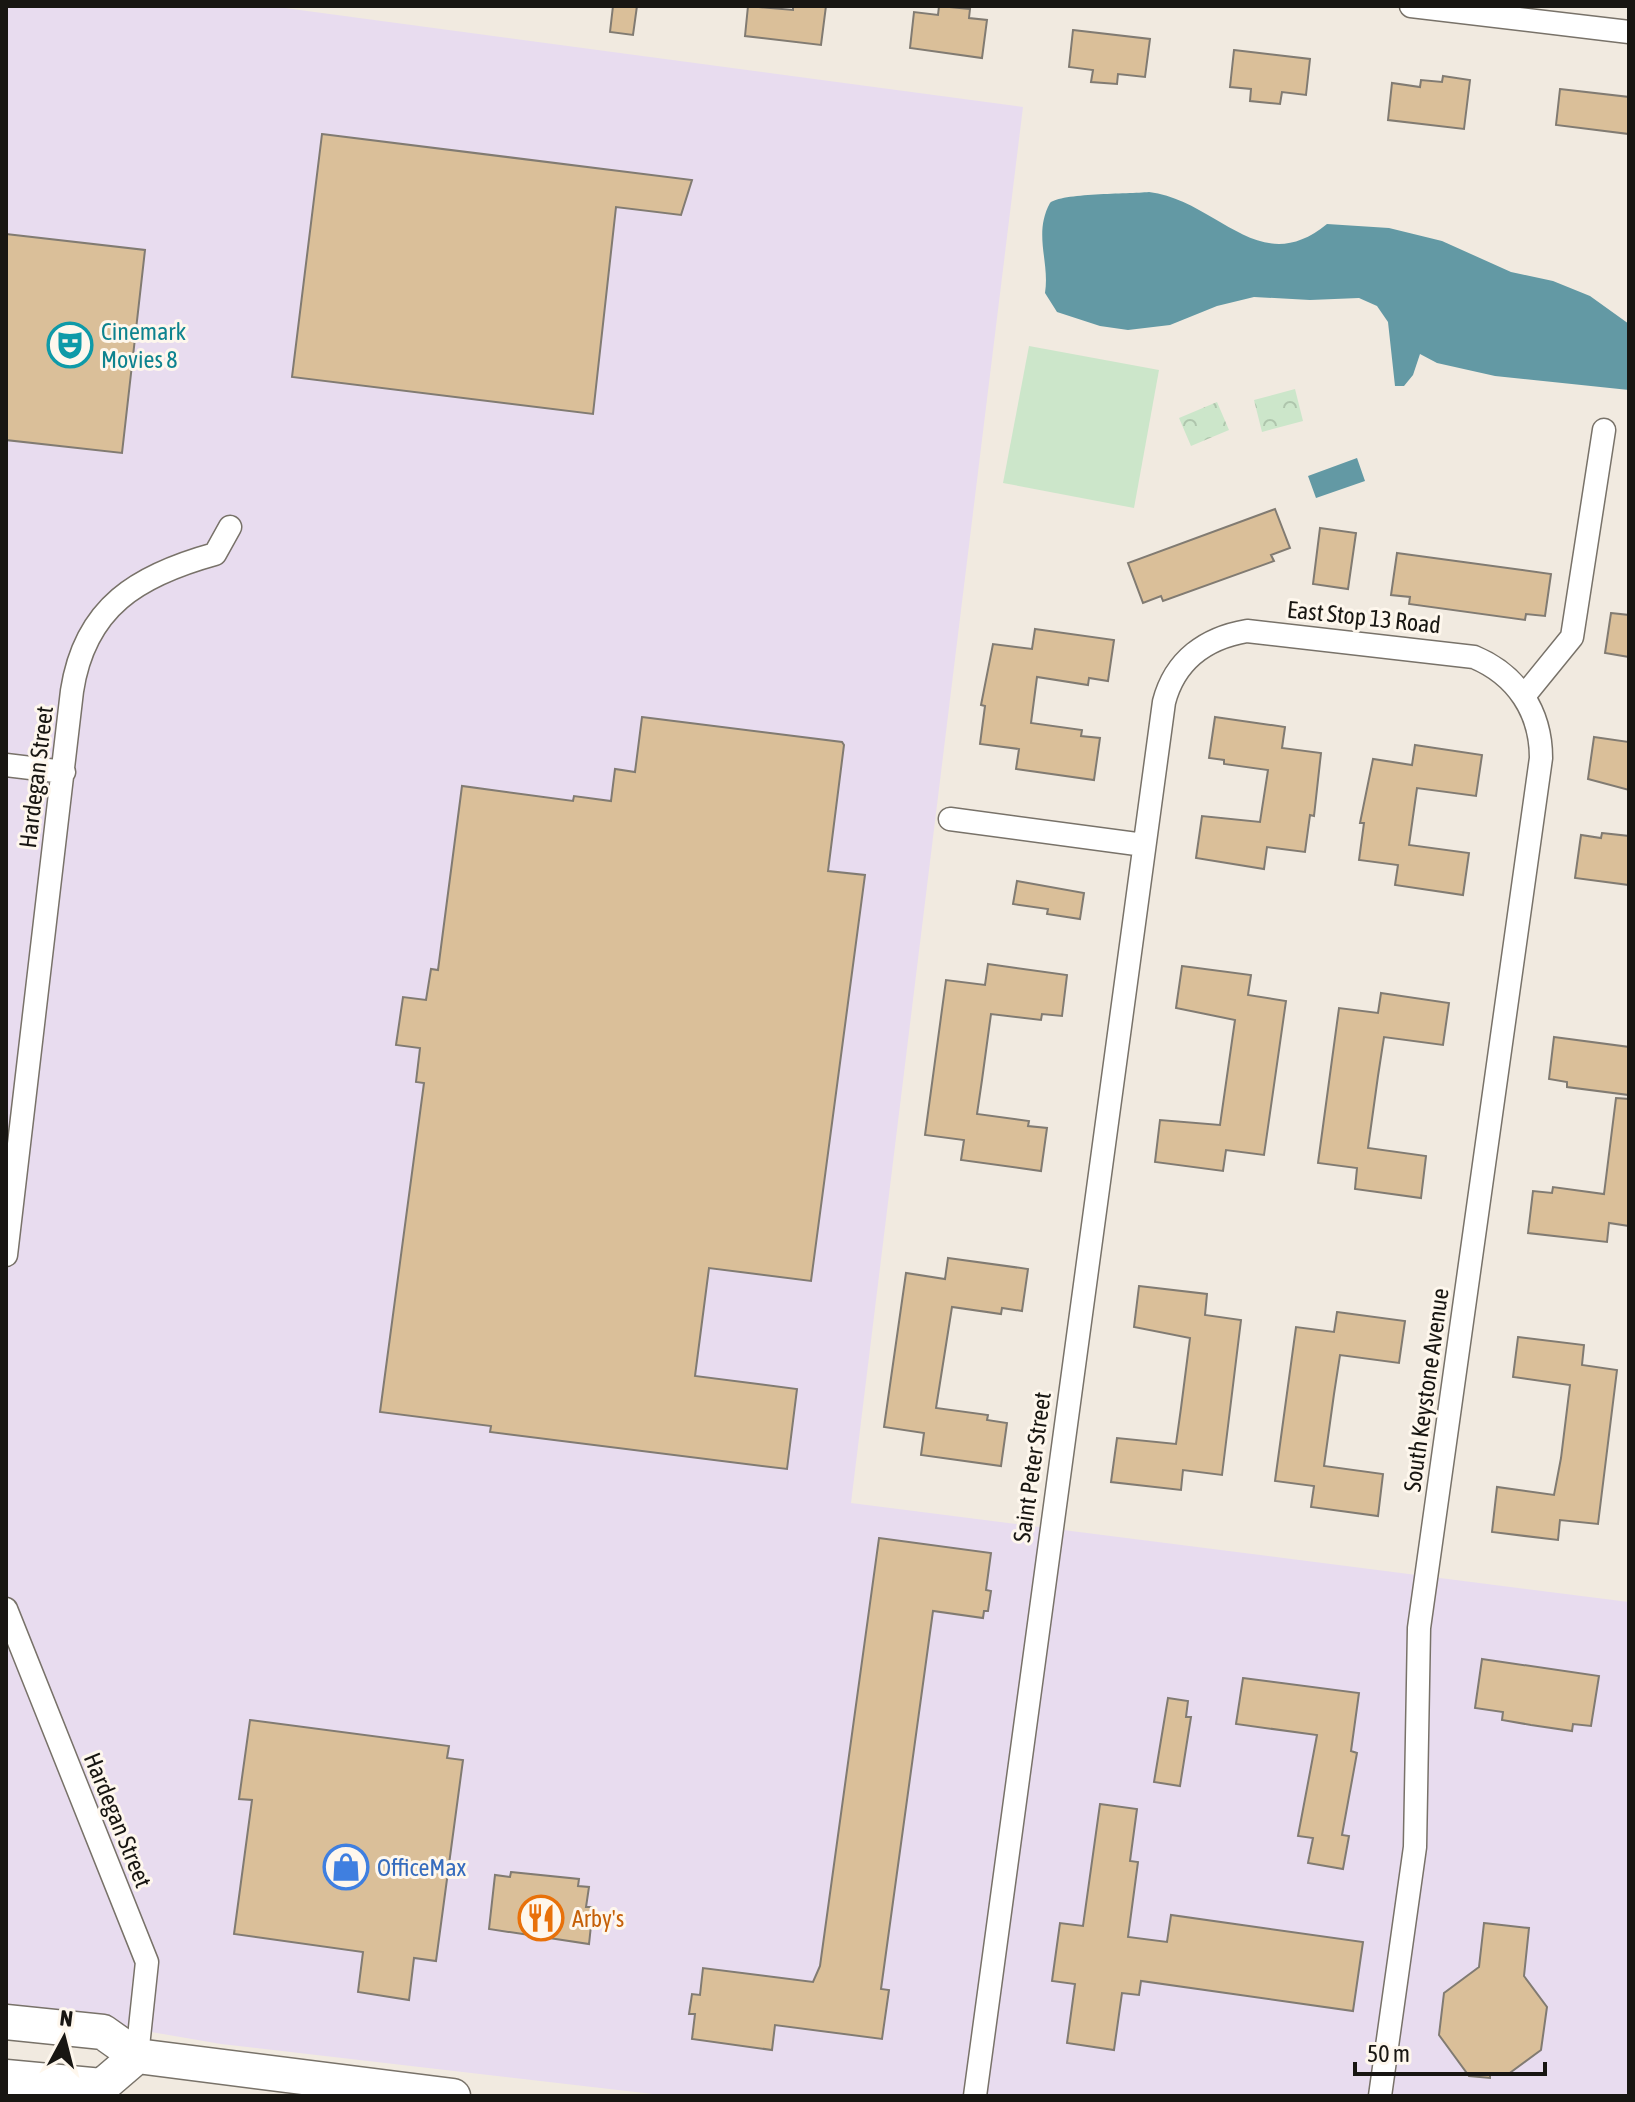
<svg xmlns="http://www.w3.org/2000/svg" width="1635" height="2102" font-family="'Asap Condensed',sans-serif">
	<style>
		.commercial { fill: #e8dcef }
		.forest { fill: url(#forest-crowns) }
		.pitch { fill: #cce6ca }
		.water { fill: #6399a4 }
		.building { fill: #dabf99; stroke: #817b72; stroke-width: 2 }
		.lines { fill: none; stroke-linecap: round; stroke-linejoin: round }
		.street-casing { stroke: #787269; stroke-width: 25 }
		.primary-casing { stroke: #787269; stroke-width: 37 }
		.street { stroke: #fff; stroke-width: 22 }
		.primary { stroke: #fff; stroke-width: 34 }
		.labels { text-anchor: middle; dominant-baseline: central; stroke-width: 6; stroke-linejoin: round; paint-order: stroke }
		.culture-label { font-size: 24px; fill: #0d838f; stroke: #fef7ed; text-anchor: start }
		.street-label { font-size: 24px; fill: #181612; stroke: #fef7ed }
		.shop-label { font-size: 24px; fill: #366cbe; stroke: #fef7ed; text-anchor: start }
		.food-label { font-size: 24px; fill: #c56008; stroke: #fef7ed; text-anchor: start }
	</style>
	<defs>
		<pattern id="forest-crowns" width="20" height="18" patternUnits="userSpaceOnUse" patternTransform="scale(2)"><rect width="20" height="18" fill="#cce6ca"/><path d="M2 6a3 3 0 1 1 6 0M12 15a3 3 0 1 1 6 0" fill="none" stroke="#aec5ac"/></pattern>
	</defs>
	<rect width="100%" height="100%" fill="#f1eae0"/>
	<path class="commercial" d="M 6,6 L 270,6 L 1023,107 L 851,1503 L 1629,1602 L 1629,2096 L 670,2096 L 221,2044 L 6,2007 Z"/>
	<path class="forest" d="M 1295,389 L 1303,421 L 1262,432 L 1254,400 Z
		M 1217,402 L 1229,430 L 1191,446 L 1179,418 Z"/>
	<path class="pitch" d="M 1029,346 L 1159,370 L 1134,508 L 1003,483 Z"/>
	<path class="water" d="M 1149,192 C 1219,201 1259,280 1327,224 L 1389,228 L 1442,241 L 1511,272 L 1553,281 L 1590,296 L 1629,324 L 1629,390 L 1495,376 L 1437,363 L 1420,354 L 1413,375 L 1404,386 L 1395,386 L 1388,322 L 1377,306 L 1359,298 L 1310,300 L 1254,297 L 1217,306 L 1170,325 L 1128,330 L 1100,326 L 1057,312 L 1045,293 C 1050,262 1033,234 1050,203 C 1061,193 1128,194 1149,192 Z
		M 1357,458 L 1365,481 L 1316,498 L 1308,476 Z"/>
	<path class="building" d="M 613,6 L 637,6 L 633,35 L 610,32 Z
		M 748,6 L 793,10 L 793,6 L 826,6 L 821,45 L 745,36 Z
		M 939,6 L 970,9 L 969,18 L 987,20 L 982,58 L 910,48 L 914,12 L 938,15 Z
		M 1073,30 L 1150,39 L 1145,77 L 1118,74 L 1117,84 L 1091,82 L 1093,70 L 1069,67 Z
		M 1234,50 L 1310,59 L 1306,95 L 1282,92 L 1280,104 L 1250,101 L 1251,89 L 1230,87 Z
		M 1443,76 L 1470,80 L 1464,129 L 1388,120 L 1392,83 L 1420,87 L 1421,80 L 1442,82 Z
		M 1560,89 L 1629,97 L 1629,134 L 1556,125 Z
		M 322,134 L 692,180 L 681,215 L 616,207 L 593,414 L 292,377 Z
		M 6,234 L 145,250 L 122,453 L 6,440 Z
		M 1275,509 L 1290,548 L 1271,555 L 1274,561 L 1163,601 L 1161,596 L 1143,603 L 1128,563 Z
		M 1320,528 L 1356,533 L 1348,589 L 1313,584 Z
		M 1397,553 L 1551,574 L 1545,616 L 1526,614 L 1525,620 L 1409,604 L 1410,597 L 1391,595 Z
		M 1611,613 L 1629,615 L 1629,657 L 1605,653 Z
		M 1035,629 L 1114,640 L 1108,681 L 1089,678 L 1088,685 L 1037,677 L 1031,723 L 1082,730 L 1081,736 L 1100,738 L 1094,780 L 1016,769 L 1019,749 L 980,744 L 985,706 L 981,705 L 993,644 L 1032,649 Z
		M 642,717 L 842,742 L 844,745 L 828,871 L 865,875 L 811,1281 L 709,1268 L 695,1376 L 797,1389 L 787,1469 L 490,1432 L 491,1426 L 380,1412 L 424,1083 L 416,1082 L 420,1048 L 396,1045 L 403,997 L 426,1000 L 431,969 L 438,970 L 462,786 L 573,801 L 574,796 L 611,801 L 615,769 L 635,772 Z
		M 1215,717 L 1285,727 L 1282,748 L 1321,753 L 1314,816 L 1310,815 L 1305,852 L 1267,847 L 1264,869 L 1196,858 L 1202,816 L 1260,822 L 1268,770 L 1224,764 L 1224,760 L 1209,758 Z
		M 1594,737 L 1629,742 L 1629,790 L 1588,779 Z
		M 1415,745 L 1482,755 L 1476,796 L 1417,788 L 1409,845 L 1469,853 L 1463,895 L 1395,885 L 1398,865 L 1359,860 L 1364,823 L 1360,823 L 1373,759 L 1412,765 Z
		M 1602,833 L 1629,836 L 1629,885 L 1575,878 L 1581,835 L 1601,838 Z
		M 1017,881 L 1084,893 L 1080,919 L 1047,914 L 1048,909 L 1013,904 Z
		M 988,964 L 1067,975 L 1062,1016 L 1042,1014 L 1041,1020 L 991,1014 L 982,1080 L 977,1114 L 1029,1121 L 1028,1126 L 1047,1128 L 1041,1171 L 961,1160 L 964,1140 L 925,1135 L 946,980 L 985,985 Z
		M 1182,966 L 1251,975 L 1248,995 L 1286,1001 L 1264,1155 L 1226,1150 L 1223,1171 L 1155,1162 L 1160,1120 L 1220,1125 L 1235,1020 L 1176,1008 Z
		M 1381,993 L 1449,1003 L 1443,1045 L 1384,1037 L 1378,1076 L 1368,1148 L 1426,1156 L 1421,1198 L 1355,1189 L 1357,1168 L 1318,1163 L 1339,1008 L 1378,1013 Z
		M 1554,1037 L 1629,1047 L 1629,1095 L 1567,1087 L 1567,1082 L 1549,1079 Z
		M 1616,1098 L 1629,1099 L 1629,1226 L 1609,1223 L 1607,1242 L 1528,1233 L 1533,1191 L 1552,1193 L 1553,1187 L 1604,1194 Z
		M 948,1258 L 1028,1269 L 1022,1311 L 1002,1308 L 1001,1314 L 952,1307 L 936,1408 L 988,1415 L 987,1420 L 1007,1423 L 1001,1466 L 921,1455 L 924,1433 L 884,1427 L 906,1273 L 945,1279 Z
		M 1139,1286 L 1207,1294 L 1205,1315 L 1241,1320 L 1222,1475 L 1183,1470 L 1181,1490 L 1111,1482 L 1117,1438 L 1176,1444 L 1181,1408 L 1190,1338 L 1134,1327 Z
		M 1337,1312 L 1405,1321 L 1399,1363 L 1340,1355 L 1334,1394 L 1324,1466 L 1383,1474 L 1378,1516 L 1311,1507 L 1314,1486 L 1275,1481 L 1296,1327 L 1334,1332 Z
		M 1518,1337 L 1584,1345 L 1582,1365 L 1617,1370 L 1598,1524 L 1560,1520 L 1558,1540 L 1492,1532 L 1497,1487 L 1554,1495 L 1561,1458 L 1570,1385 L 1513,1377 Z
		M 879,1538 L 991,1553 L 986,1590 L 991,1591 L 988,1611 L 984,1611 L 983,1618 L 933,1611 L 881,1989 L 889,1990 L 882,2039 L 775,2025 L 772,2050 L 692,2039 L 695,2014 L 689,2014 L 692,1994 L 700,1995 L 703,1968 L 813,1982 L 820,1966 Z
		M 1482,1659 L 1599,1676 L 1591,1726 L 1573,1724 L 1572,1731 L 1531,1725 L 1502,1720 L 1503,1712 L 1475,1708 Z
		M 1243,1678 L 1359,1693 L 1351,1751 L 1357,1753 L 1342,1835 L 1349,1836 L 1343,1869 L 1308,1863 L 1313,1838 L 1298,1836 L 1317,1735 L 1236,1724 Z
		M 1168,1698 L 1188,1701 L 1186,1717 L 1191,1717 L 1180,1786 L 1154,1782 Z
		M 250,1720 L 449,1746 L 447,1758 L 463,1760 L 436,1961 L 414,1958 L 409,2000 L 358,1992 L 363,1952 L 234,1934 L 252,1800 L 239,1799 Z
		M 1100,1804 L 1137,1809 L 1130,1861 L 1138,1862 L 1128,1937 L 1167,1942 L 1171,1915 L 1363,1942 L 1353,2011 L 1141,1981 L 1139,1995 L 1122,1993 L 1114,2050 L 1067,2043 L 1075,1984 L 1052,1981 L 1060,1923 L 1083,1926 Z
		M 511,1872 L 579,1879 L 578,1886 L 589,1887 L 586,1907 L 593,1907 L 589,1944 L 489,1929 L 495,1875 L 510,1877 Z
		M 1484,1923 L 1529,1928 L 1524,1976 L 1547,2007 L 1541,2050 L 1507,2075 L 1490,2073 L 1490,2078 L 1469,2076 L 1439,2035 L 1444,1993 L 1479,1967 Z"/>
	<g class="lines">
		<g class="street-casing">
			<path id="street" d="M 1411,6 L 1629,32
				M 1524,696 L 1572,637 L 1604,430
				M 6,765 L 64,772
				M 950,819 L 1144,845
				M 6,1255 L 72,691 C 85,606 139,575 215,554 L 230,527
				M 6,1609 L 147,1962 L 137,2056
				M 975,2096 L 1164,702 C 1175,660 1206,638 1247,631 L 1474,657 C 1517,675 1541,712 1541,758 L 1419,1628 L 1415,1847 L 1380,2096"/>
		</g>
		<g class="primary-casing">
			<path id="primary" d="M 6,2022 L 103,2032 L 137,2056 L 453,2096
				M 6,2077 L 102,2086 L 137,2056"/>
		</g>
		<use href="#street" class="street"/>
		<use href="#primary" class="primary"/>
	</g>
	<defs>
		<g id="theatre-ring" transform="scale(2.3)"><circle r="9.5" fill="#fef7ed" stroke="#0f9aa8" stroke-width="1.5"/><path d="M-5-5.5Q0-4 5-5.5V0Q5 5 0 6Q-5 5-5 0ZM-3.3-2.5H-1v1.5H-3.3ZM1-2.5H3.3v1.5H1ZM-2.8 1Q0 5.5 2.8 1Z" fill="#0f9aa8"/></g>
		<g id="shop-ring" transform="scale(2.3)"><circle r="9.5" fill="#fef7ed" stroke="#3f7fe0" stroke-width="1.5"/><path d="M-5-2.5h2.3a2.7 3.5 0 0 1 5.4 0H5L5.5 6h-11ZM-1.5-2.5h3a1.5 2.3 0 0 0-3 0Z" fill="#3f7fe0"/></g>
		<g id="restaurant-ring" transform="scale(2.3)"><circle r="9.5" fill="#fef7ed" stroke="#e8710a" stroke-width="1.5"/><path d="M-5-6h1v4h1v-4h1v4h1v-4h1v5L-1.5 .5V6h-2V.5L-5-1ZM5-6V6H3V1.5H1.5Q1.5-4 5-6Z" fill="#e8710a"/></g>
	</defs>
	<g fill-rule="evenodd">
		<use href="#theatre-ring" x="70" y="345"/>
		<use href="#shop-ring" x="346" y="1867"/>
		<use href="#restaurant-ring" x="541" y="1918"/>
	</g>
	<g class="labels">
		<g class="culture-label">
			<text x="101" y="331">Cinemark<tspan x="101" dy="28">Movies 8</tspan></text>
		</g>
		<g class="street-label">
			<text transform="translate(1364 617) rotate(6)">East Stop 13 Road</text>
			<text transform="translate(36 777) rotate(-83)">Hardegan Street</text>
			<text transform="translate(1426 1390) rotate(-82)">South Keystone Avenue</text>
			<text transform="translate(1032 1467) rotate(-82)">Saint Peter Street</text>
			<text transform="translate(118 1820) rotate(68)">Hardegan Street</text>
		</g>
		<g class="shop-label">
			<text x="377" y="1867">OfficeMax</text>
		</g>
		<g class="food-label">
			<text x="572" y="1918">Arby's</text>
		</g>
	</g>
	<rect width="1635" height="2102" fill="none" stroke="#181612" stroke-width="16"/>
	<g transform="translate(64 2038) rotate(7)" stroke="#fef7ed" stroke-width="6" paint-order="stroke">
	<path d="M0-6L14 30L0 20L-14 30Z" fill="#181612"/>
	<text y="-12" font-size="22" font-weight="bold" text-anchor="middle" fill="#181612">N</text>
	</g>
	<path d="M1355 2062v12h190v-12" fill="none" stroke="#181612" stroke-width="4"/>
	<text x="1367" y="2062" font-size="24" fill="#181612" stroke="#fef7ed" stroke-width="6" paint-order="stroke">50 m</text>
</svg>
